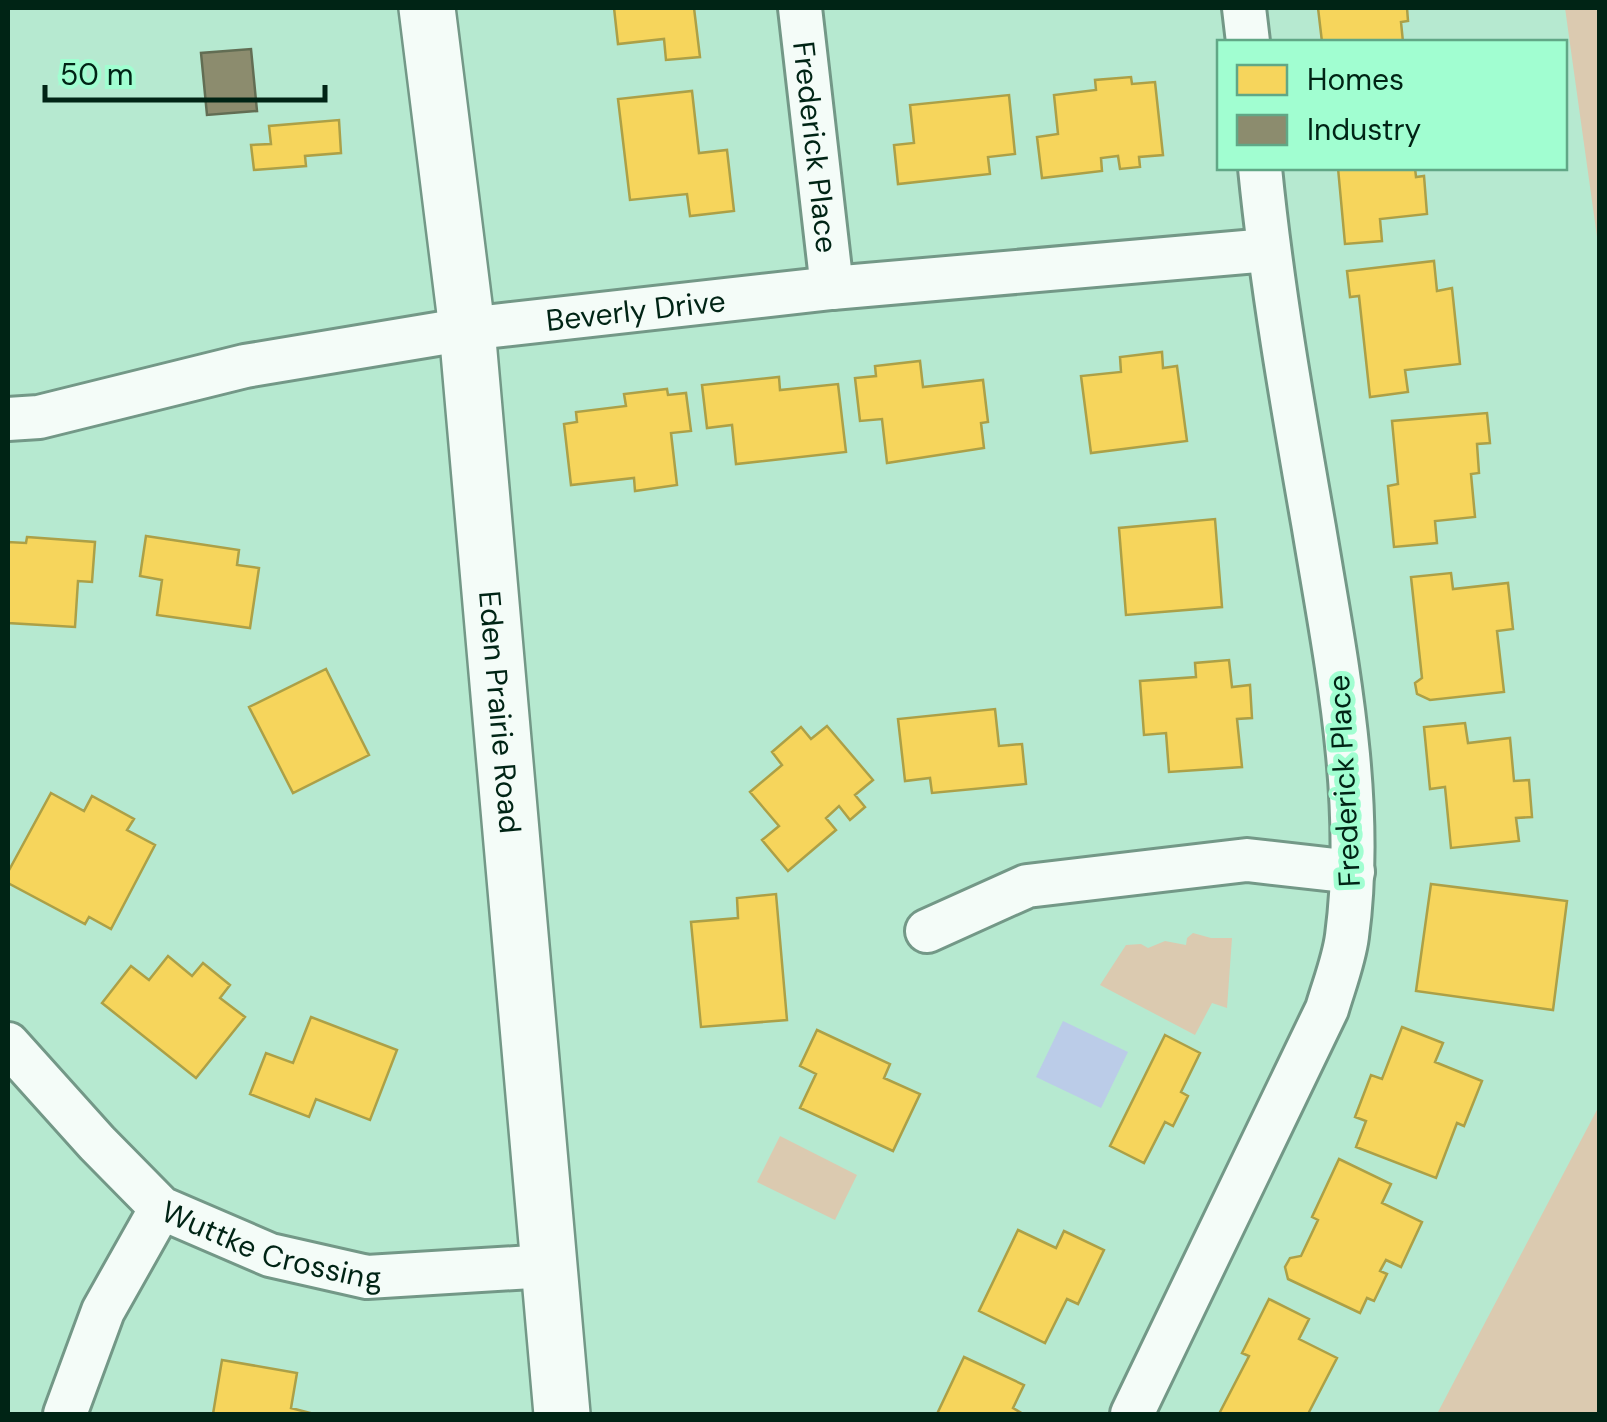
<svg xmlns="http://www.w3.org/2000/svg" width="1607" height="1422" font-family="'DM Sans',sans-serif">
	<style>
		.green { fill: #dbcab0 }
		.water { fill: #bbcce8 }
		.homes { fill: #f6d55c; stroke: #aca047; stroke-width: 2.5 }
		.industry { fill: #8c8c6e; stroke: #626d53; stroke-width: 2.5 }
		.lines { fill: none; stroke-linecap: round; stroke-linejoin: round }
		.street-casing { stroke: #739887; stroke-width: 48 }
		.secondary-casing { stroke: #739887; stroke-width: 60 }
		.street { stroke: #f4fcf8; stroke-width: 42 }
		.secondary { stroke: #f4fcf8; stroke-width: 55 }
		.labels { text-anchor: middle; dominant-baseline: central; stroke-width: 10; stroke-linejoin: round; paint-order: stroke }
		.street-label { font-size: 30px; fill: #002415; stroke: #a1fed1 }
	</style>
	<rect width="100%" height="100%" fill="#b6e9d0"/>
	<path class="green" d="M 1565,8 L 1599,8 L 1599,251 Z
		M 1193,933 L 1211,938 L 1232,938 L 1227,1008 L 1212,1003 L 1195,1035 L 1100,985 L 1126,945 L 1141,944 L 1148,948 L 1165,941 L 1186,945 L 1187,938 Z
		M 1599,1106 L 1599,1414 L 1437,1414 Z
		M 780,1136 L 857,1175 L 835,1220 L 757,1182 Z"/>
	<path class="water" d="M 1063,1021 L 1128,1052 L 1101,1108 L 1036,1077 Z"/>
	<path class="homes" d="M 614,8 L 694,8 L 700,57 L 666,60 L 664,39 L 618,44 Z
		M 1318,8 L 1407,8 L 1408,21 L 1401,22 L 1403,42 L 1322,42 Z
		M 1131,77 L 1132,84 L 1155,82 L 1163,155 L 1139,157 L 1140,167 L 1120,169 L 1118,156 L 1101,158 L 1102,171 L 1042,178 L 1037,137 L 1058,134 L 1054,95 L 1096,90 L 1095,80 Z
		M 692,91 L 699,153 L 727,150 L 734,211 L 690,216 L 687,194 L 630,200 L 618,99 Z
		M 1009,95 L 1015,154 L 988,157 L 990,174 L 898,184 L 894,145 L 914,143 L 910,105 Z
		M 339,120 L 341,153 L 305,156 L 306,166 L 254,170 L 251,145 L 271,144 L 269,126 Z
		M 1338,168 L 1415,168 L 1416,177 L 1424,176 L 1427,214 L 1380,219 L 1382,241 L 1345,244 Z
		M 1434,261 L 1437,291 L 1452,288 L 1460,364 L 1405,370 L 1408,392 L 1370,397 L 1359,296 L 1350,297 L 1347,271 Z
		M 1162,352 L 1163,368 L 1177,366 L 1187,441 L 1091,453 L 1081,376 L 1121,372 L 1120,357 Z
		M 920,361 L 923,387 L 983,380 L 988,422 L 981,423 L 984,448 L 887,463 L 882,419 L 860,421 L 855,378 L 876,376 L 875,366 Z
		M 779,377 L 780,390 L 838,384 L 846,452 L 736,464 L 732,425 L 707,428 L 702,385 Z
		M 667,389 L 668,395 L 686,393 L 691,431 L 671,433 L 677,485 L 635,491 L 634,478 L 571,485 L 564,424 L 577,422 L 576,412 L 626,406 L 624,394 Z
		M 1487,413 L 1490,443 L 1477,444 L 1479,473 L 1471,474 L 1475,517 L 1435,521 L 1437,543 L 1394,547 L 1388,486 L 1398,484 L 1392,421 Z
		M 1215,519 L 1222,607 L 1126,615 L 1119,528 Z
		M 146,536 L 239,550 L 237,565 L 259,568 L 250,628 L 157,615 L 162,580 L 140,576 Z
		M 27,537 L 95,542 L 92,582 L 78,581 L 75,627 L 8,623 L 8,542 L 26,543 Z
		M 1451,573 L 1453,589 L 1508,583 L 1513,629 L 1497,631 L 1504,692 L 1430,700 L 1417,694 L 1415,683 L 1422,678 L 1411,577 Z
		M 1229,660 L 1232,687 L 1250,685 L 1252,718 L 1237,719 L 1242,767 L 1169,772 L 1166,733 L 1144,735 L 1140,681 L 1196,677 L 1195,663 Z
		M 326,669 L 369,755 L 293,793 L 249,707 Z
		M 995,709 L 999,746 L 1022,744 L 1026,784 L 932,793 L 930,778 L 905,781 L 898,719 Z
		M 1465,723 L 1468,743 L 1510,738 L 1514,781 L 1529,780 L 1532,817 L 1516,818 L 1519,841 L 1451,848 L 1445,787 L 1430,789 L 1424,727 Z
		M 827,726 L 873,780 L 855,795 L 865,807 L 850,820 L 839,806 L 826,818 L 836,830 L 788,871 L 762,840 L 779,826 L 750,792 L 782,765 L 772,752 L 801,727 L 811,739 Z
		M 51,793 L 84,811 L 92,796 L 134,819 L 127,830 L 155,845 L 111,929 L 89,917 L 85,924 L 8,883 L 8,872 Z
		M 1431,884 L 1567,901 L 1553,1010 L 1416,991 Z
		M 776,894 L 787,1020 L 701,1027 L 691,922 L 738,918 L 737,898 Z
		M 168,956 L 192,976 L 203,963 L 230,985 L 220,998 L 245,1017 L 196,1078 L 102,1003 L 131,966 L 149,980 Z
		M 311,1017 L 397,1050 L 370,1120 L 316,1099 L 309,1117 L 250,1094 L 266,1053 L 293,1063 Z
		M 1402,1027 L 1443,1043 L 1435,1062 L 1482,1081 L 1464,1126 L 1457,1123 L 1436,1178 L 1356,1147 L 1366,1121 L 1355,1117 L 1371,1075 L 1382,1079 Z
		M 817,1030 L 890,1064 L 884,1078 L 920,1094 L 893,1151 L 800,1108 L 816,1074 L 800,1066 Z
		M 1165,1035 L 1200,1053 L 1181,1092 L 1188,1096 L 1173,1126 L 1165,1122 L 1144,1163 L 1110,1146 Z
		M 1339,1159 L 1391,1184 L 1382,1203 L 1422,1222 L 1401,1267 L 1386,1260 L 1380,1271 L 1387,1274 L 1374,1301 L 1367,1298 L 1360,1313 L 1288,1279 L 1285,1267 L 1290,1258 L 1301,1256 L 1318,1220 L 1312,1217 Z
		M 1018,1230 L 1056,1248 L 1064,1231 L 1104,1250 L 1078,1304 L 1067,1299 L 1045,1343 L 979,1311 Z
		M 1269,1299 L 1309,1319 L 1299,1339 L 1337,1358 L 1308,1414 L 1219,1414 L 1249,1356 L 1242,1353 Z
		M 964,1357 L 1024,1385 L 1013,1408 L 1023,1414 L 937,1414 Z
		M 222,1360 L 297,1373 L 291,1408 L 314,1414 L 201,1414 L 213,1414 Z"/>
	<path class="industry" d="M 251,49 L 257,111 L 207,115 L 201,53 Z"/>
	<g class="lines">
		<g class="street-casing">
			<g id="street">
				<path id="s1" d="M 800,8 L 832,288"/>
				<path d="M 1244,8 L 1248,42"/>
				<path id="s2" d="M 8,419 L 39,417 L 245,366 L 467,329 L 832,288 L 1268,250"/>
				<path d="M 927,931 L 1027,886 L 1247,860 L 1353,872"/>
				<path id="s3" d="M 8,1044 L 97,1143 L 161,1208 L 270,1255 L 367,1277 L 548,1266"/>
				<path d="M 65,1414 L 103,1311 L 161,1208"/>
				<path d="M 1132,1414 L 1327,1009 C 1334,985 1344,960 1347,936 C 1365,800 1336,661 1314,528 C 1293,408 1272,289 1260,168"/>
			</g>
		</g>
		<g class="secondary-casing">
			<g id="secondary">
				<path id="s4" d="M 427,8 L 467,329 L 562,1414"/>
			</g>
		</g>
		<use href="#street" class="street"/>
		<use href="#secondary" class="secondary"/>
	</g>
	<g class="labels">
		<g class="street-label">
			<text stroke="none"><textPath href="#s1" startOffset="140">Frederick Place</textPath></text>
			<text stroke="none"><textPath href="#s2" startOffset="638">Beverly Drive</textPath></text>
			<text stroke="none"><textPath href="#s4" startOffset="708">Eden Prairie Road</textPath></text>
			<text transform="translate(1344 781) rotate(-93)">Frederick Place</text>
			<text stroke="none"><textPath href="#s3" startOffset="342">Wuttke Crossing</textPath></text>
		</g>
	</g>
	<rect width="1607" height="1422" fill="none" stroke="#002415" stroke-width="20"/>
	<rect x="1217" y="40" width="350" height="130" fill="#a1fed1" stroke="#61a786" stroke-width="2.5"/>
	<rect x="1237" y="65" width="50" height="30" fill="#f6d55c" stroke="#61a786" stroke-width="2.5"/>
	<text x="1307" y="90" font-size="30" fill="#002415">Homes</text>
	<rect x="1237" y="115" width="50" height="30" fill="#8c8c6e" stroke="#61a786" stroke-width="2.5"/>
	<text x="1307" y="140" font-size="30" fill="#002415">Industry</text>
	<path d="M45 85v15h280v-15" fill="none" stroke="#002415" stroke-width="5"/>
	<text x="60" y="85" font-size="30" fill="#002415" stroke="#a1fed1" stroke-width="8" paint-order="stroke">50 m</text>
</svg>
